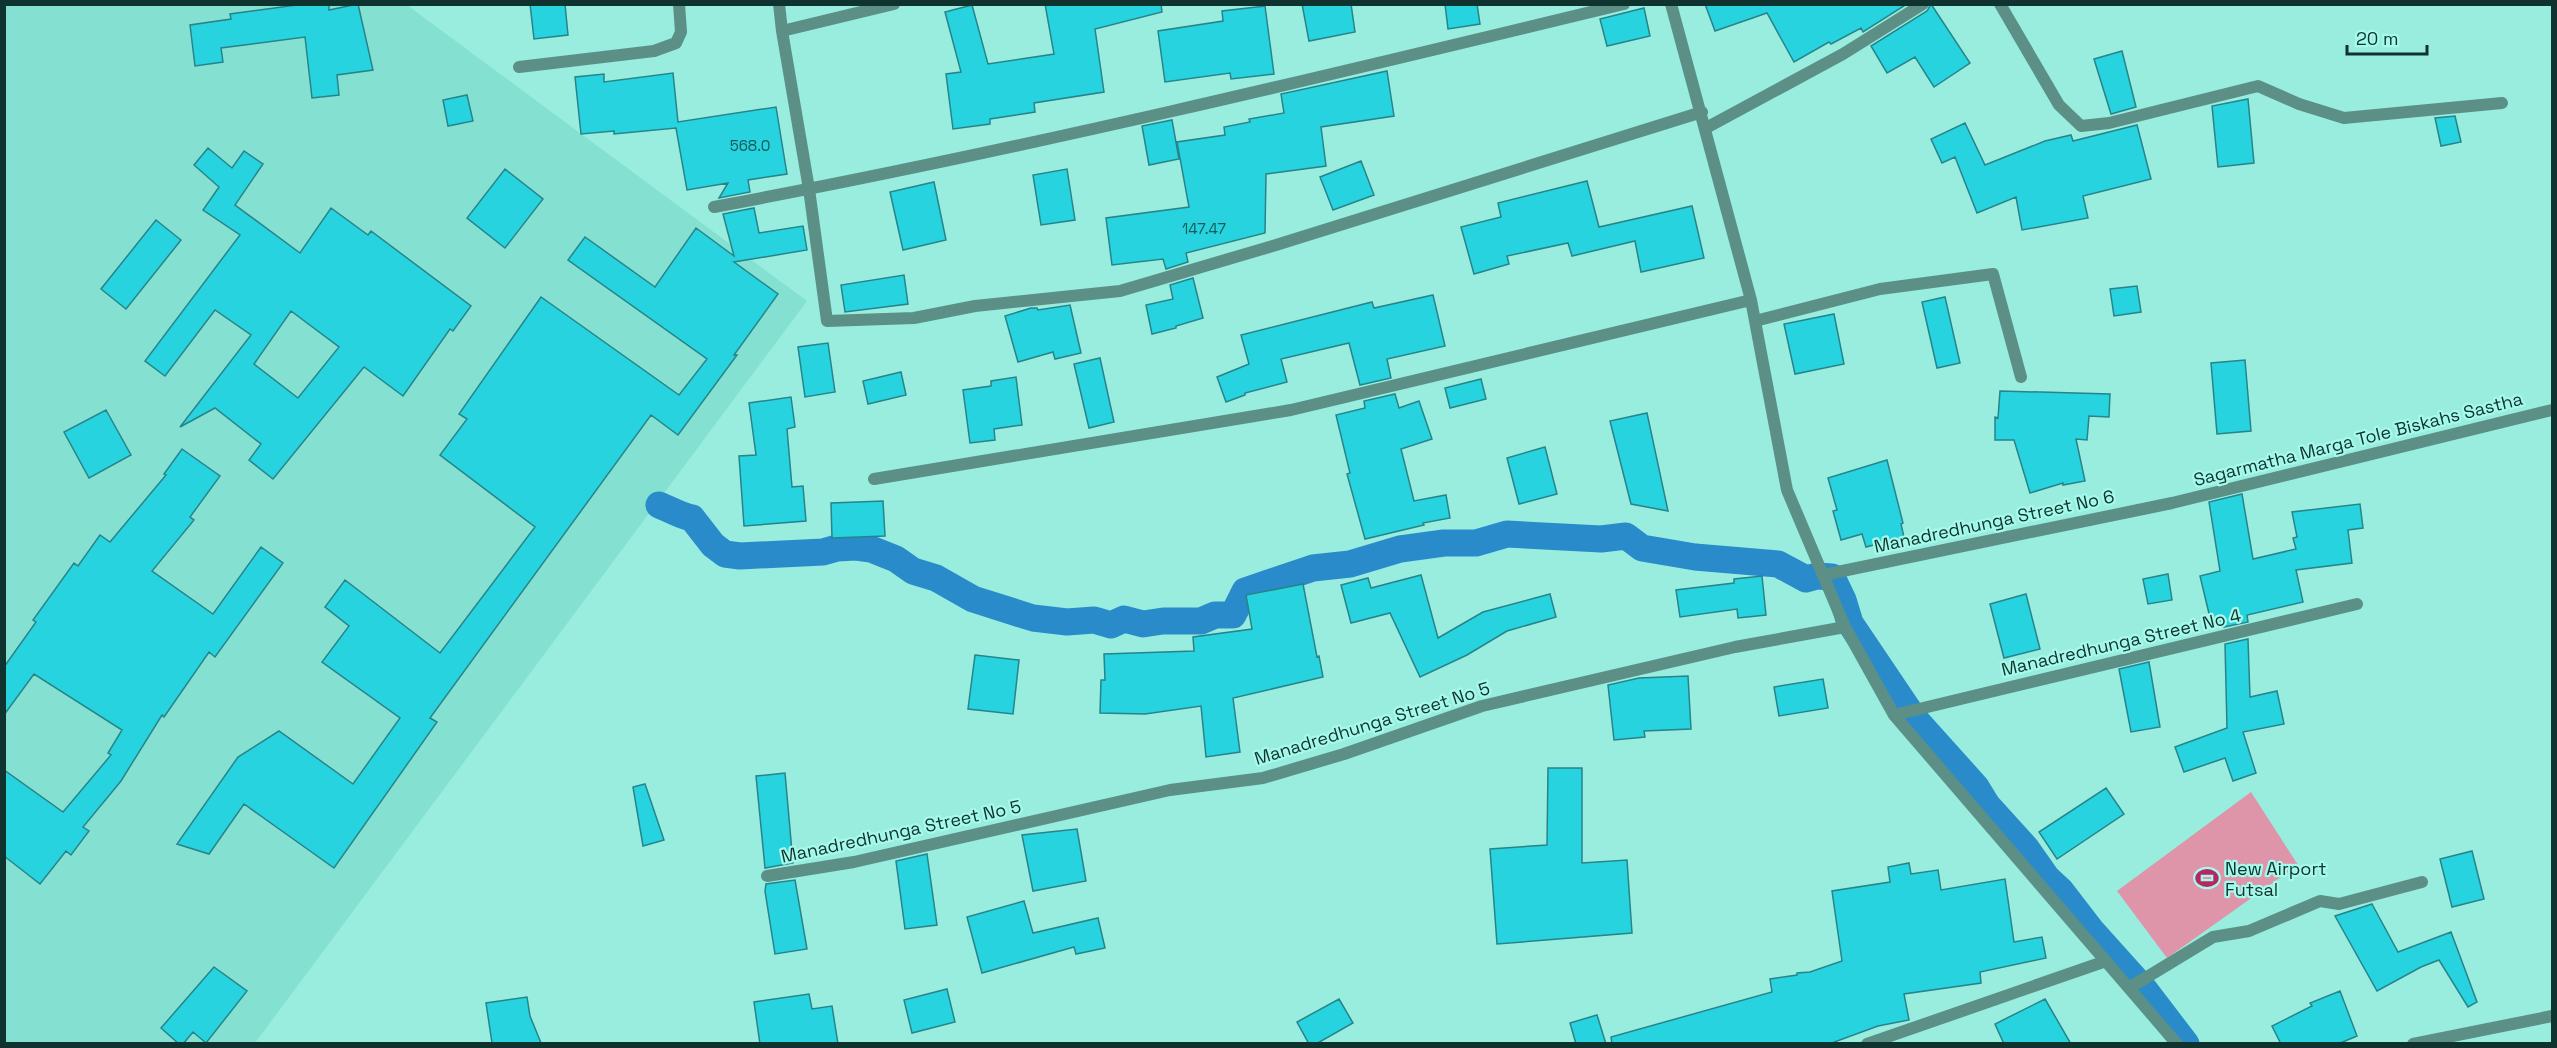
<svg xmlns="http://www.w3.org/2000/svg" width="2557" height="1048" font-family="'Space Grotesk',sans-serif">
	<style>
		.built { fill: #84e1d2 }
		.green { fill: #de95a9 }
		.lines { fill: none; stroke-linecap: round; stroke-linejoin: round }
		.canal { stroke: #2a8bca; stroke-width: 27 }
		.building { fill: #27d3de; stroke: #27848a; stroke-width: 1.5; fill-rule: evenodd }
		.minor { stroke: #5c9087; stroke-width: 12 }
		.labels { text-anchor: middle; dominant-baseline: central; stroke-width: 4.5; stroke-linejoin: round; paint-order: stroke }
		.number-label { font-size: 15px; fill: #155b5a }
		.street-label { font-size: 18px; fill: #0f332e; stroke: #a6faeb }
		.poi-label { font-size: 18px; fill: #0f332e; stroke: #a6faeb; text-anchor: start }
	</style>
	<rect width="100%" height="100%" fill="#99edde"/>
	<path class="built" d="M 5,5 L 407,5 L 807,301 L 255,1043 L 5,1044 Z"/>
	<path class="green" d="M 2251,792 L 2298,865 L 2167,958 L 2117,891 Z"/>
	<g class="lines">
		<path class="canal" d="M 659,505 C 669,509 683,517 692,518 L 713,545 L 725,554 L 740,556 L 823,552 L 837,548 L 856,547 L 871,549 L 896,559 L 913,571 L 936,578 L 973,599 L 1033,618 L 1067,622 L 1094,620 L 1111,625 L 1124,619 L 1143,624 L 1163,621 L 1201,621 L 1215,615 L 1233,615 L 1245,591 L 1313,568 L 1350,564 L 1400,549 L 1444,543 L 1476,543 L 1507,534 L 1601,539 L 1626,536 L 1642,548 L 1695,557 L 1778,564 L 1806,579 L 1817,576 L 1832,577 L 1843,600 L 1850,623 L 1914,718 L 1976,787 L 1987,805 L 2026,848 L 2047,878 L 2061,891 L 2091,930 L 2144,989 L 2186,1044"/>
	</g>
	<path class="building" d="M 304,4 L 329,4 L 329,10 L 358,4 L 373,70 L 337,75 L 339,95 L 312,98 L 305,37 L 221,48 L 223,62 L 195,66 L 190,25 L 231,19 L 230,14 Z
		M 530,4 L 565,4 L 568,35 L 534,39 Z
		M 1045,4 L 1161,4 L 1162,12 L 1095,29 L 1104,92 L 1034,103 L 1035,112 L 990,119 L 990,124 L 953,129 L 946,74 L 961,72 L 945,12 L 972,5 L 988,64 L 1054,54 Z
		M 1302,4 L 1351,4 L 1355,32 L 1309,41 Z
		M 1445,4 L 1477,4 L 1480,24 L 1448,29 Z
		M 1705,4 L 1907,4 L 1863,32 L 1861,28 L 1831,44 L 1829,42 L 1794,62 L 1767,13 L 1715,31 Z
		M 1931,4 L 1970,63 L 1934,87 L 1915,57 L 1887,73 L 1871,46 L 1927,11 Z
		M 1265,6 L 1274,74 L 1231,79 L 1230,73 L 1165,82 L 1158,31 L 1223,21 L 1222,11 Z
		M 1644,8 L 1650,36 L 1607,46 L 1600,19 Z
		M 2122,51 L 2136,107 L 2111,114 L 2094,59 Z
		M 1387,71 L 1394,116 L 1321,127 L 1326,166 L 1266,174 L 1265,233 L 1186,253 L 1188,262 L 1166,269 L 1163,259 L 1112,265 L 1106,218 L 1189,207 L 1177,142 L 1225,135 L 1224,127 L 1250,122 L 1249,119 L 1284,113 L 1281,94 Z
		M 673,73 L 678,122 L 776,107 L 787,174 L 748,180 L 750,192 L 719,198 L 728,183 L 687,190 L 676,128 L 614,134 L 614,131 L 581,134 L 575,77 L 604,74 L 604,82 Z
		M 467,95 L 473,121 L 448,126 L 443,100 Z
		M 2248,99 L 2254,163 L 2218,167 L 2212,106 Z
		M 2455,116 L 2461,142 L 2441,146 L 2435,118 Z
		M 1172,120 L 1179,159 L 1149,165 L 1142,126 Z
		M 1965,123 L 1985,165 L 2045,141 L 2071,135 L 2073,141 L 2137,125 L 2151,179 L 2083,196 L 2088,218 L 2022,230 L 2016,197 L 1977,213 L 1955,157 L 1942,163 L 1931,139 Z
		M 208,148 L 232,168 L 244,151 L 263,164 L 235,205 L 300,253 L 331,208 L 368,235 L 371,231 L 471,306 L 453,331 L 450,329 L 403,396 L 364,367 L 273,479 L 249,460 L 261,444 L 215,408 L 180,427 L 251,335 L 215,310 L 165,376 L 145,361 L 240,235 L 203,210 L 219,187 L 194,165 ZM 291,311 L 339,347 L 298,398 L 254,364 Z
		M 1361,161 L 1374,195 L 1333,210 L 1320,177 Z
		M 505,169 L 543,199 L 505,248 L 467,218 Z
		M 1067,169 L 1075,220 L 1041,225 L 1033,175 Z
		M 1587,181 L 1599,227 L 1692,206 L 1704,258 L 1641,272 L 1635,241 L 1572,256 L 1568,243 L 1507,256 L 1509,264 L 1474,274 L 1461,227 L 1501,217 L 1498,203 Z
		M 934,182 L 946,240 L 903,250 L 890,192 Z
		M 754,208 L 759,233 L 803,226 L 807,250 L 734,262 L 778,294 L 734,355 L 737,355 L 678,435 L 651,415 L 430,718 L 437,722 L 334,868 L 244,804 L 209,854 L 177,844 L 238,757 L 279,731 L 353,784 L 400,718 L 322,662 L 349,626 L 325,607 L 345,580 L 440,653 L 535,527 L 440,455 L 467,419 L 459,414 L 541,297 L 679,395 L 707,359 L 568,260 L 585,237 L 655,287 L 696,228 L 734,256 L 723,214 Z
		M 156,220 L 181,240 L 126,309 L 101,289 Z
		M 904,275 L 908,304 L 845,312 L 841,285 Z
		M 1193,278 L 1203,318 L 1176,326 L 1176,328 L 1152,334 L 1146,305 L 1173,299 L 1170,285 Z
		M 2137,286 L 2141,312 L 2114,316 L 2110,289 Z
		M 1433,295 L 1445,346 L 1387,359 L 1391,378 L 1360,385 L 1349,343 L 1281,359 L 1287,382 L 1245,393 L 1245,395 L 1226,402 L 1217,377 L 1249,364 L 1241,335 L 1372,302 L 1374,308 Z
		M 1945,297 L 1960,363 L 1937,368 L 1922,302 Z
		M 1070,305 L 1081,353 L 1055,359 L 1053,352 L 1018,362 L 1005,316 L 1031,308 L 1037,308 L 1038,310 Z
		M 1834,314 L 1844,364 L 1795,374 L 1784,324 Z
		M 828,343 L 835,392 L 805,397 L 798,347 Z
		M 1100,358 L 1114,422 L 1089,428 L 1074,364 Z
		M 2245,360 L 2251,431 L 2217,434 L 2211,363 Z
		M 901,372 L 906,395 L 868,404 L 863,381 Z
		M 1016,377 L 1022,425 L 994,429 L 995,440 L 970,443 L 963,390 L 991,386 L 991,381 Z
		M 1481,379 L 1486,399 L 1450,408 L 1445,388 Z
		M 2000,391 L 2110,394 L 2109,417 L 2089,416 L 2087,440 L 2076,439 L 2085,481 L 2063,485 L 2063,483 L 2030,493 L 2014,440 L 1995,440 L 1995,417 L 1998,418 Z
		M 1395,394 L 1399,408 L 1419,401 L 1432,439 L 1401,449 L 1414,501 L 1446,495 L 1450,518 L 1423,523 L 1424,525 L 1365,539 L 1347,474 L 1350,473 L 1336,415 L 1365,408 L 1364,401 Z
		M 791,397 L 795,427 L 787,429 L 792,487 L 803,486 L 806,521 L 744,526 L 739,456 L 756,455 L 749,403 Z
		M 106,410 L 131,455 L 89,478 L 64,432 Z
		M 1647,413 L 1668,511 L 1631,504 L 1610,421 Z
		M 1545,447 L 1557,494 L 1519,504 L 1507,458 Z
		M 182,449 L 220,476 L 190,517 L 194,520 L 152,571 L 213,614 L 261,547 L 283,563 L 215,657 L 209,652 L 164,717 L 162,715 L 121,781 L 83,827 L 89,831 L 71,855 L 66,851 L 40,884 L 4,856 L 4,770 L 63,812 L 111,755 L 108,753 L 122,730 L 34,674 L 4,715 L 4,667 L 36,622 L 33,620 L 74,563 L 78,566 L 100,535 L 110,542 L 166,475 L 164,474 Z
		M 1887,460 L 1903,523 L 1901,524 L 1904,537 L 1866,547 L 1862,534 L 1841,540 L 1833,511 L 1837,510 L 1828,478 Z
		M 2242,494 L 2253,559 L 2296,549 L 2293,538 L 2297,537 L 2292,512 L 2360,504 L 2363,528 L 2348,530 L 2352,563 L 2296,570 L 2303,602 L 2247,615 L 2248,622 L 2224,627 L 2224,623 L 2212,626 L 2200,576 L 2220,571 L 2209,502 Z
		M 883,501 L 885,536 L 832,538 L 831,503 Z
		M 2168,574 L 2172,600 L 2148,604 L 2143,579 Z
		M 1421,575 L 1438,638 L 1483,612 L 1550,594 L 1556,617 L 1507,631 L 1467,655 L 1420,677 L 1390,613 L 1351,623 L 1341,585 L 1368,578 L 1371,588 Z
		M 1762,576 L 1766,615 L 1738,618 L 1737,609 L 1680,617 L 1676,590 L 1734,583 L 1734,579 Z
		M 1303,584 L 1317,657 L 1319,656 L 1323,677 L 1233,698 L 1240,752 L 1206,757 L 1201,706 L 1145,714 L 1100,713 L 1101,680 L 1105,680 L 1104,654 L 1194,651 L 1193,637 L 1252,629 L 1246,595 Z
		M 2026,594 L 2040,649 L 2004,658 L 1990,604 Z
		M 2248,639 L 2250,697 L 2277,691 L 2284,724 L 2243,732 L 2256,773 L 2233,781 L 2225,758 L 2184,772 L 2175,747 L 2227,728 L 2225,644 Z
		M 975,655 L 1019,660 L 1013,714 L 968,709 Z
		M 2149,662 L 2160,727 L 2131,732 L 2119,669 Z
		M 1688,676 L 1691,729 L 1644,731 L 1645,737 L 1614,740 L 1608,685 L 1639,678 Z
		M 1823,679 L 1828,708 L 1779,716 L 1774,687 Z
		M 1548,768 L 1582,768 L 1582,863 L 1627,860 L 1632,933 L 1497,944 L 1490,849 L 1547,845 Z
		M 785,773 L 793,863 L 765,868 L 756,776 Z
		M 645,784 L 664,840 L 643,846 L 633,787 Z
		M 2106,788 L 2124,814 L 2057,859 L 2039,832 Z
		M 1077,829 L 1086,881 L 1033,891 L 1022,835 Z
		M 2472,851 L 2484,899 L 2452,907 L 2440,859 Z
		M 927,854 L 937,925 L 905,929 L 896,861 Z
		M 1909,863 L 1911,874 L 1938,870 L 1941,890 L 2005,879 L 2014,942 L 2042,937 L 2046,958 L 1980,972 L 1981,983 L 1904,994 L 1909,1020 L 1878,1026 L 1829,1044 L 1612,1044 L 1611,1037 L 1772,992 L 1770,979 L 1797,975 L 1797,973 L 1810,972 L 1842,961 L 1832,891 L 1890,882 L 1888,867 Z
		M 795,880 L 807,949 L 775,954 L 765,891 L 766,884 Z
		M 1024,901 L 1033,933 L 1098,918 L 1105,948 L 1076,954 L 1074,947 L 982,973 L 967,917 Z
		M 2372,904 L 2398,952 L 2451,932 L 2477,1002 L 2468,1007 L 2439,960 L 2421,967 L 2377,991 L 2335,916 Z
		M 214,967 L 247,991 L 206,1043 L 193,1032 L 183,1044 L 179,1044 L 161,1028 Z
		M 947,989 L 955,1022 L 912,1033 L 904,1000 Z
		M 2340,991 L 2357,1036 L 2338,1044 L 2281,1044 L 2272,1026 L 2312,1006 L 2310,1003 Z
		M 809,994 L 812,1009 L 832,1006 L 838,1044 L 760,1044 L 754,1002 Z
		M 527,997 L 530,1016 L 541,1043 L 492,1043 L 486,1003 Z
		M 1339,999 L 1353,1023 L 1316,1044 L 1309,1044 L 1297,1022 Z
		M 2045,999 L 2071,1044 L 2004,1044 L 1995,1024 Z
		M 1597,1015 L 1606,1044 L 1576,1044 L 1570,1023 Z"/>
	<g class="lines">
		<path class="minor" d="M 779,4 L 782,31 L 894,4
			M 1671,4 L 1751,300 L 1787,490 L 1845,627 L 1894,715 L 2177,1044
			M 2000,4 L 2059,105 L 2081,126 L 2109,123 L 2258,86 L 2299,104 L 2344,118 L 2502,103
			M 782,31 L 809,189 L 827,321 L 914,318 L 975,306 L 1120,291 L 1276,245 L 1702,112
			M 519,67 L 654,51 L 676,43 L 681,32 L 679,4
			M 1706,128 L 1843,54 L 1923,4
			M 714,207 C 1020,150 1322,77 1624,4
			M 1755,321 L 1880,289 L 1993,274 L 2021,377
			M 874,479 L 1291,410 L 1751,300
			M 1823,575 L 2172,503 L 2552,410
			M 1894,715 L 2357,604
			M 767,876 L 854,862 L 1170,790 L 1263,778 L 1344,754 L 1482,706 L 1735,647 L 1845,627
			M 2129,988 L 2213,937 L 2249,931 L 2320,901 L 2339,904 L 2422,882
			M 1867,1044 L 2106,961
			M 2413,1044 L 2552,1016"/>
	</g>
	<defs>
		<g id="stadium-bare" transform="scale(1.8)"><path d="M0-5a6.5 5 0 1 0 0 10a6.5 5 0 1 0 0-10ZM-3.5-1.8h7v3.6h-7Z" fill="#b42760" stroke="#a6faeb" stroke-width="2.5" paint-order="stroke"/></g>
	</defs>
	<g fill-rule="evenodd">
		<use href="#stadium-bare" x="2207" y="878"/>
	</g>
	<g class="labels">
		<g class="number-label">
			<text x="750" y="145">568.0</text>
			<text x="1204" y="228">147.47</text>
		</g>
		<g class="street-label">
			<text transform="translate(2358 439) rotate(-14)">Sagarmatha Marga Tole Biskahs Sastha</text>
			<text transform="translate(1994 521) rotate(-12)">Manadredhunga Street No 6</text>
			<text transform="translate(2121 642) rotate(-13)">Manadredhunga Street No 4</text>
			<text transform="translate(1372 723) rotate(-17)">Manadredhunga Street No 5</text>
			<text transform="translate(901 831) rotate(-12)">Manadredhunga Street No 5</text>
		</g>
		<g class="poi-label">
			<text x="2225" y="868">New Airport<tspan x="2225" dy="21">Futsal</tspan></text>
		</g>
	</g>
	<rect width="2557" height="1048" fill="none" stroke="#0f332e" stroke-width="12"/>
	<path d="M2347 45v9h80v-9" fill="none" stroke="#0f332e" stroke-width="3"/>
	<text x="2356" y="45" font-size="18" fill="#0f332e" stroke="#a6faeb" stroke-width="4.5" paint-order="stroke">20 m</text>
</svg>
